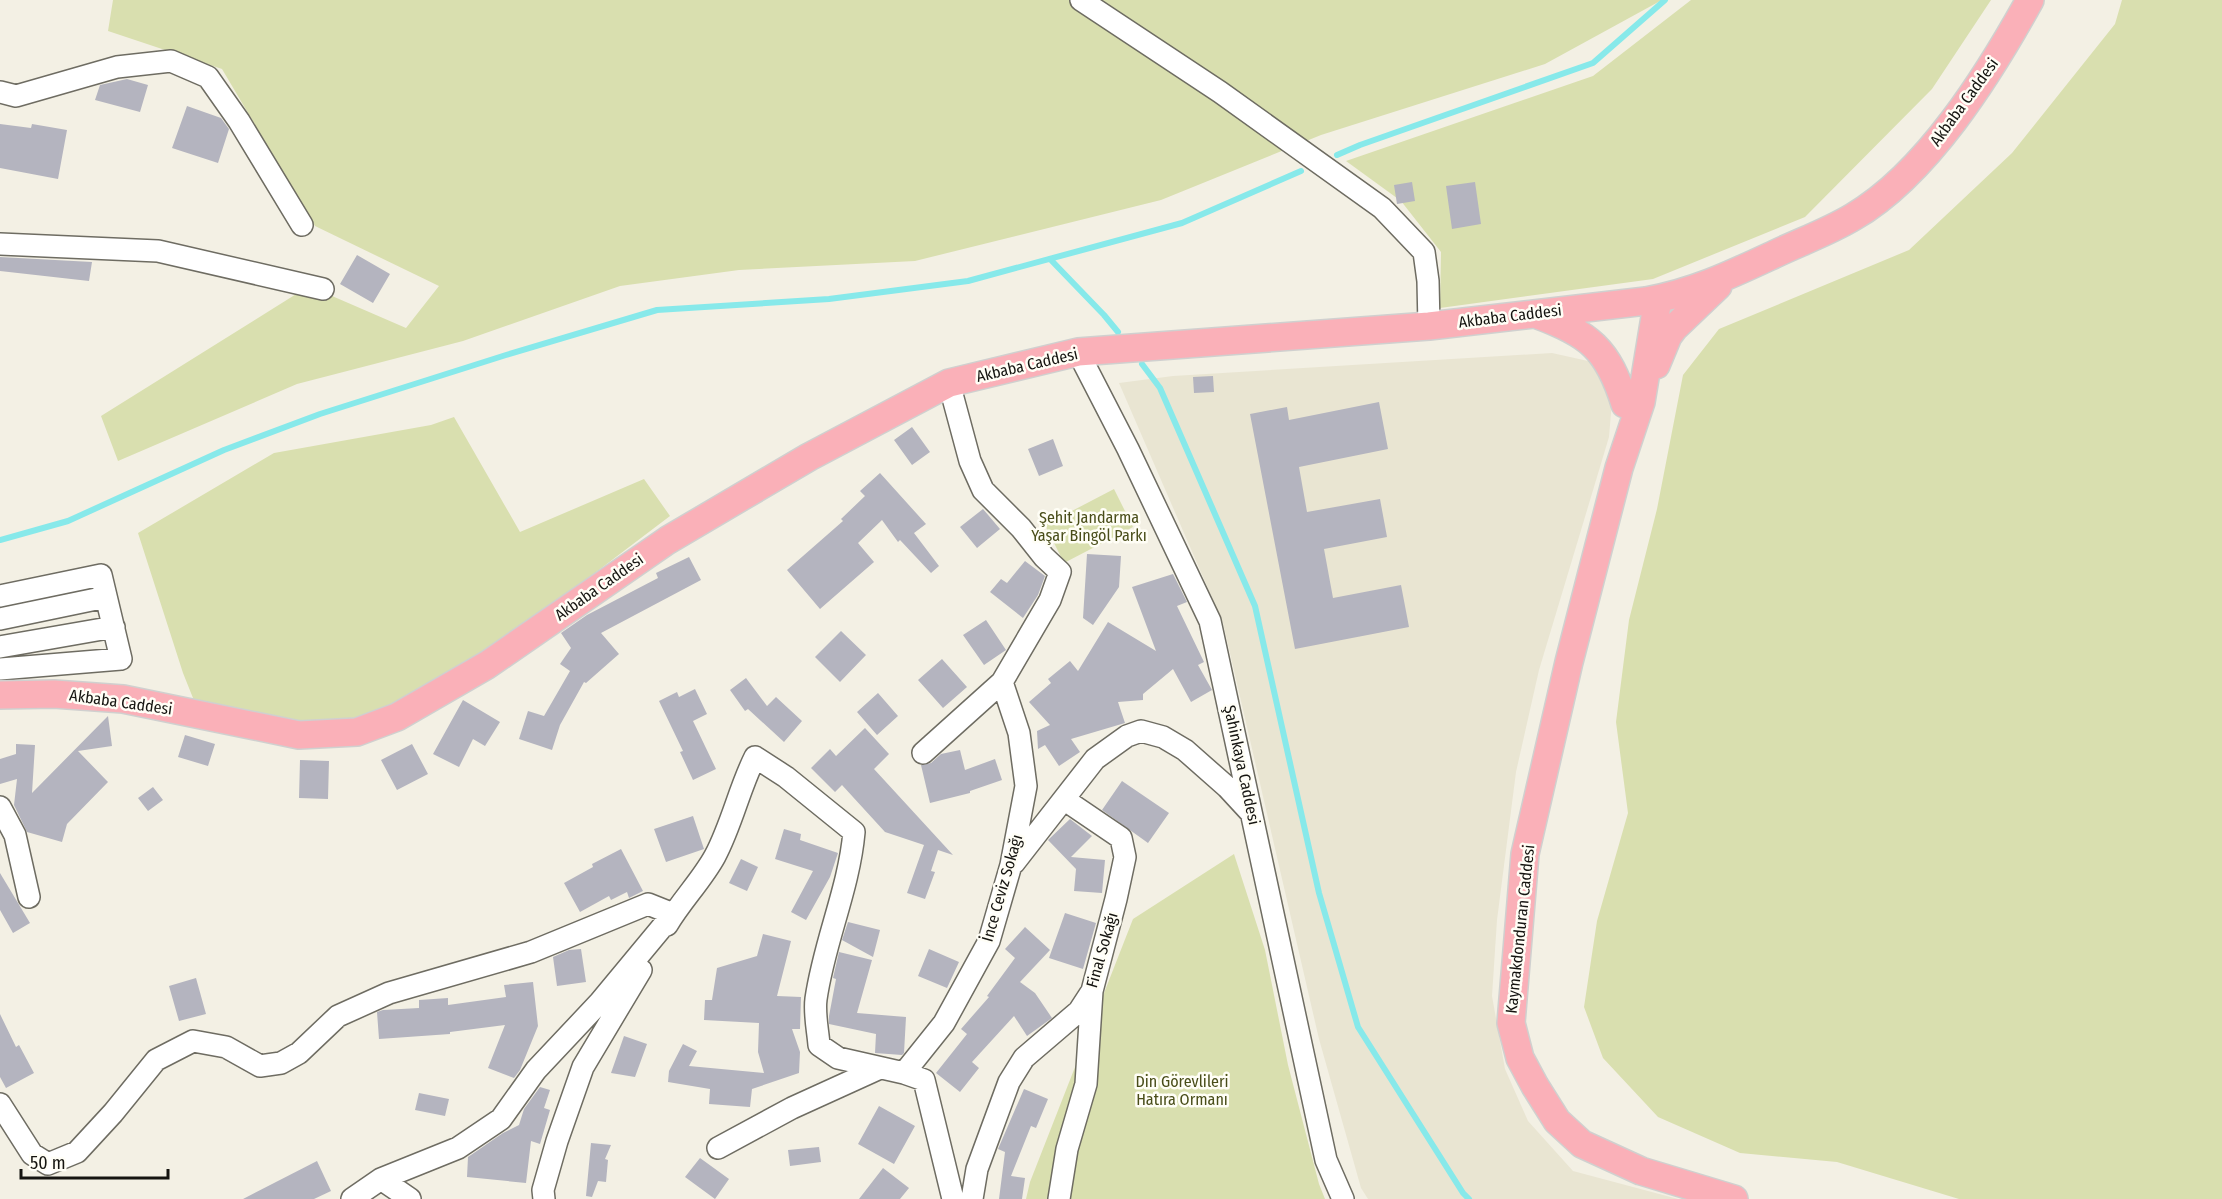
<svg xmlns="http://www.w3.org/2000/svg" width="2222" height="1199" font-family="'Fira Sans Condensed',sans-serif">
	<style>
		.built { fill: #e9e5d2 }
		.green { fill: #d9dfaf }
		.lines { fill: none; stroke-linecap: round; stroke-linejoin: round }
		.stream { stroke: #87e9ea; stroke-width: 6 }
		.building { fill: #b4b4bf }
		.minor-casing { stroke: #6e6c62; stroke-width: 24 }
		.major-casing { stroke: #d0d0cf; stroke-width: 30 }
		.minor { stroke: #fff; stroke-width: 21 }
		.major { stroke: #fab0b8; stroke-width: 27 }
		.labels { text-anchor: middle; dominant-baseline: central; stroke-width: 5; stroke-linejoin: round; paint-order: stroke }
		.street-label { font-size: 16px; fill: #151410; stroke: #fffef6 }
		.park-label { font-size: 16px; fill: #494d19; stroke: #fffef6 }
	</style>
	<rect width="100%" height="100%" fill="#f3f0e4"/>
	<path class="built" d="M 1552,353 L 1597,363 L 1612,401 L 1609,437 L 1539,670 L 1516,772 L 1497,920 L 1492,996 L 1505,1069 L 1528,1121 L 1573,1171 L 1678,1199 L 1368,1199 L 1361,1188 L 1319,1039 L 1223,623 L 1119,383 L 1173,376 Z"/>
	<path class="green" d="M 113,0 L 1662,0 L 1545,64 L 1321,135 L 1161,200 L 915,261 L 739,270 L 620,286 L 463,341 L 297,384 L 118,461 L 101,416 L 309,286 L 406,328 L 439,286 L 315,226 L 222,69 L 108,31 Z
		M 1691,0 L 1991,0 L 1932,89 L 1805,217 L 1653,279 L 1440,308 L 1441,252 L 1401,201 L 1346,161 L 1593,76 Z
		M 2122,0 L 2222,0 L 2222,1199 L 1959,1199 L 1837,1162 L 1740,1153 L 1658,1117 L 1603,1058 L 1584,1007 L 1597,921 L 1628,813 L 1616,722 L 1629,620 L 1657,509 L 1683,375 L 1719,329 L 1909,250 L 2012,153 L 2115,24 Z
		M 454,417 L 520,532 L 644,479 L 670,516 L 521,629 L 381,715 L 310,728 L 195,703 L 183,673 L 138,533 L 274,453 L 431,425 Z
		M 1114,489 L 1133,527 L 1064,563 L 1045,525 Z
		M 1234,854 L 1265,950 L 1288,1065 L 1319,1184 L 1325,1199 L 1026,1199 L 1030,1182 L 1133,919 Z"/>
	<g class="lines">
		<path class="stream" d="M 1337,155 L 1360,145 L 1593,63 L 1665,0
			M 1050,259 L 1104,315 L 1118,332
			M 1142,364 L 1160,388 L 1255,606 L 1319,893 L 1358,1027 L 1463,1193 L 1469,1199
			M 0,540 L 68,521 L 224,450 L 320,414 L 506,355 L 657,310 L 829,299 L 968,281 L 1182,223 L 1301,171"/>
	</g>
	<path class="building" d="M 127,79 L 148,85 L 140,112 L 95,100 L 100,85 Z
		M 187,106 L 221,118 L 229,129 L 218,163 L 172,148 Z
		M 0,124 L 31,128 L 32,124 L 67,130 L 58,179 L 0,168 Z
		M 1412,182 L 1415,201 L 1397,204 L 1394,185 Z
		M 1475,182 L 1481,224 L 1452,229 L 1446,186 Z
		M 357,255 L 390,274 L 373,303 L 340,284 Z
		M 0,257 L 92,262 L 89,281 L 0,271 Z
		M 1213,376 L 1214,392 L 1194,393 L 1193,377 Z
		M 1379,402 L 1388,449 L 1299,467 L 1307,512 L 1380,499 L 1387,537 L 1324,549 L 1333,598 L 1401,585 L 1409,627 L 1295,649 L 1250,414 L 1287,407 L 1289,420 Z
		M 912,427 L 930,452 L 912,465 L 894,440 Z
		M 1053,439 L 1063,466 L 1039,476 L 1028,449 Z
		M 880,473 L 926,524 L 914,533 L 939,566 L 931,573 L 900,540 L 898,542 L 882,520 L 858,543 L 874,562 L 820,609 L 787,570 L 843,521 L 841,519 L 865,496 L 860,491 Z
		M 983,509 L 1000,529 L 977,548 L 960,527 Z
		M 1087,554 L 1121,556 L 1119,587 L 1093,625 L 1083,618 Z
		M 689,557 L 701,580 L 601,633 L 619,654 L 586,683 L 584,682 L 560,725 L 552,750 L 519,739 L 528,711 L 544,716 L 570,671 L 560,664 L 571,648 L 561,633 L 587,615 L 658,578 L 656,573 Z
		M 1025,561 L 1045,576 L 1038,595 L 1023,618 L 990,592 L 1001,579 L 1007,583 Z
		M 1173,574 L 1187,602 L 1177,606 L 1204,662 L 1198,665 L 1212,690 L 1191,702 L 1173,669 L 1143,694 L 1143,700 L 1118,702 L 1125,723 L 1071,739 L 1080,752 L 1059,766 L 1045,745 L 1038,749 L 1037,731 L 1050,725 L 1029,702 L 1051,683 L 1048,679 L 1070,661 L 1078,671 L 1108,622 L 1156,651 L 1132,587 Z
		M 986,620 L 1006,650 L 984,665 L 963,635 Z
		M 841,631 L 866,655 L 840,682 L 815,657 Z
		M 942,659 L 967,687 L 943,708 L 918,680 Z
		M 746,678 L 767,706 L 776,697 L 802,721 L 784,742 L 748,709 L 745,711 L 730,690 Z
		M 695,689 L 707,714 L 693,721 L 716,769 L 693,780 L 680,752 L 683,751 L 659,701 L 677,692 L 679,697 Z
		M 878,693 L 898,716 L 877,735 L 857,712 Z
		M 463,700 L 500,722 L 485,746 L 473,739 L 459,767 L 433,754 Z
		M 108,716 L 112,746 L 78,751 L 108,782 L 67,824 L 62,842 L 27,832 L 14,805 L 17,779 L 0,784 L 0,759 L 16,754 L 16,744 L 35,745 L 32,793 Z
		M 865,728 L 889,754 L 874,769 L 953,855 L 938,850 L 931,871 L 935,872 L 925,899 L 907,893 L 924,845 L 885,832 L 842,785 L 835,792 L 811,768 L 830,749 L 836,756 Z
		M 185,735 L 215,744 L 208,766 L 178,757 Z
		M 412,744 L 428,774 L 397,790 L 381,760 Z
		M 960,750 L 965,770 L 995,759 L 1002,780 L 970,791 L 970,793 L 930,803 L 921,765 L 931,763 L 941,754 Z
		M 300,760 L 329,761 L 328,799 L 299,798 Z
		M 1122,781 L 1169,813 L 1148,843 L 1102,810 Z
		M 153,787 L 163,800 L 148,811 L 138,798 Z
		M 693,816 L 704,849 L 666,862 L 654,829 Z
		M 1070,819 L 1092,836 L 1071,857 L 1105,860 L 1102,893 L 1074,891 L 1076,869 L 1048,840 Z
		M 784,829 L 801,834 L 800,840 L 838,853 L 830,877 L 806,920 L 791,912 L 813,871 L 775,859 Z
		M 621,849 L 643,891 L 629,898 L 627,892 L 611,900 L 609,896 L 580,912 L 564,883 L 593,867 L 592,864 Z
		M 741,859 L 758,867 L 747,891 L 729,883 Z
		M 0,873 L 30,923 L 13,933 L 0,910 Z
		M 1065,913 L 1096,923 L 1083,969 L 1049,958 Z
		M 848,922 L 880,930 L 873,957 L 842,940 Z
		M 1025,927 L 1050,950 L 1020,982 L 1035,993 L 1052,1018 L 1027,1036 L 1014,1016 L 972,1062 L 979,1068 L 960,1092 L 936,1073 L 967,1034 L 961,1029 L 989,997 L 987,996 L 1015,958 L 1005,949 Z
		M 763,934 L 791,941 L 777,996 L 801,997 L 800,1029 L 792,1029 L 800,1052 L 799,1073 L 752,1089 L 750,1107 L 709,1104 L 710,1089 L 668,1082 L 669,1071 L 683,1044 L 697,1051 L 689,1066 L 764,1073 L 758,1052 L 759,1023 L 704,1020 L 705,1000 L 712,1000 L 717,968 L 757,956 Z
		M 581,949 L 586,982 L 557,986 L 553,957 L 569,950 Z
		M 929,949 L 959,962 L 947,988 L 918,976 Z
		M 839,952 L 872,960 L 857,1013 L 906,1017 L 904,1053 L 902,1055 L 875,1053 L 876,1034 L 829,1024 L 829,1016 L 836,979 L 833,978 Z
		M 196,978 L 206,1014 L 179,1021 L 169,986 Z
		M 533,982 L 538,1026 L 520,1070 L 514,1078 L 488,1068 L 505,1025 L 450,1032 L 450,1034 L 379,1039 L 377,1012 L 383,1010 L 419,1008 L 419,1000 L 448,998 L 448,1005 L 506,997 L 504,985 Z
		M 0,1014 L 16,1047 L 19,1045 L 34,1073 L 6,1088 L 0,1077 Z
		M 624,1036 L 647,1044 L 635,1077 L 611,1073 Z
		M 540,1087 L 550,1090 L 544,1108 L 550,1110 L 540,1144 L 531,1141 L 526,1183 L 467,1177 L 468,1157 L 503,1133 L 519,1125 L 524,1109 Z
		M 1024,1089 L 1048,1099 L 1036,1128 L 1031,1126 L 1011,1176 L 1025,1178 L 1022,1199 L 999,1199 L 1005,1152 L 998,1149 Z
		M 419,1093 L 449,1099 L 445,1116 L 415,1110 Z
		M 879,1106 L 915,1126 L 894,1164 L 858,1144 Z
		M 591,1143 L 611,1145 L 605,1159 L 608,1160 L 606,1182 L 598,1181 L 592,1197 L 586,1196 Z
		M 819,1147 L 821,1162 L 790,1166 L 788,1150 Z
		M 700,1158 L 729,1179 L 715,1199 L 685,1177 Z
		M 317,1161 L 331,1191 L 314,1199 L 243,1199 Z
		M 883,1168 L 909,1188 L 900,1199 L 859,1199 Z"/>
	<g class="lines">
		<g class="minor-casing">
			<path id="minor" d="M 1081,0 L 1220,92 L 1382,208 L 1424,252 L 1428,281 L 1429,326
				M 0,92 L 16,96 L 117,67 L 171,61 L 208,77 L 239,121 L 302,225
				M 0,244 L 158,251 L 323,289
				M 1078,352 L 1128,449 L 1210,621 L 1326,1160 L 1343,1199
				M 0,596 L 101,575 L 121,659 L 0,669
				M 0,619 L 106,597
				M 0,647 L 114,627
				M 923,753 L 1002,682 L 1050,600 L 1060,572 L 1044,557 L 1021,528 L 983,490 L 970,461 L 949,383
				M 0,807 L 15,835 L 29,897
				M 1014,863 L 1095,759 L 1127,736 L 1141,731 L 1163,737 L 1185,750 L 1227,787 L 1251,813
				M 667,925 C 681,901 702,880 715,856 C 732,824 739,789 755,757 L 786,777 L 854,832 C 849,889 824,942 816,999 C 814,1014 818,1031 819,1045 L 838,1058 L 904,1073 L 924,1080 L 953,1199
				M 904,1073 L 944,1023 L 989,941 L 1011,865 L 1026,786 L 1019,733 L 1002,682
				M 0,1104 L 32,1154 L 48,1164 L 77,1152 L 113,1113 L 156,1060 L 193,1041 L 226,1047 L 260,1066 L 281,1063 L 299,1053 L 338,1016 L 389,993 L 531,952 L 648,904 L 673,914 L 600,1002 L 536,1070 L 501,1119 L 458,1148 L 381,1179 L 352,1199
				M 718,1148 L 792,1108 L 880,1068
				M 381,1179 L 410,1199
				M 544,1199 L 543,1190 L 557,1141 L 583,1067 L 641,970
				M 972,1199 L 977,1169 L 1009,1082 L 1024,1058 L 1079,1011 L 1092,991 L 1116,899 L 1125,857 L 1121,838 L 1065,800
				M 1059,1199 L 1067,1149 L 1086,1084 L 1092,991"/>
		</g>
		<g class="major-casing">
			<path id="major" d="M 1658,299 L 1641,402 L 1619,468 L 1569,662 L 1525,854 L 1511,1023 L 1520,1058 L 1535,1086 L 1557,1121 L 1582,1144 L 1641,1171 L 1734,1199
				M 1535,314 C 1590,334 1608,349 1625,404
				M 1656,365 L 1668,336 L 1674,328 L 1718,286
				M 0,695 L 54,694 L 123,699 L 299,735 L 357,732 L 397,717 L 487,665 L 668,540 L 809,457 L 949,383 L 1078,352 L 1429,326 L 1646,301 C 1695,292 1730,275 1775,254 C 1800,242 1828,232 1853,217 C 1927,174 1989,74 2030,0"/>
		</g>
		<use href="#minor" class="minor"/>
		<use href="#major" class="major"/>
	</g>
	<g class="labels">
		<g class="street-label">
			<text transform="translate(1964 102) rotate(-54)">Akbaba Caddesi</text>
			<text transform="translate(1510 316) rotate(-7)">Akbaba Caddesi</text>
			<text transform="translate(1027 365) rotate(-13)">Akbaba Caddesi</text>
			<text transform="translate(599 587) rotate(-35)">Akbaba Caddesi</text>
			<text transform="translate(121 702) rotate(8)">Akbaba Caddesi</text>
			<text transform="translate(1242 765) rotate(78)">Şahinkaya Caddesi</text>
			<text transform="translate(1002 888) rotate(-74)">İnce Ceviz Sokağı</text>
			<text transform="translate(1520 929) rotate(-84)">Kaymakdonduran Caddesi</text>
			<text transform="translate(1102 950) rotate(-74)">Final Sokağı</text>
		</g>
		<g class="park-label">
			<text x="1089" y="517">Şehit Jandarma<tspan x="1089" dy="18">Yaşar Bingöl Parkı</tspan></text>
			<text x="1182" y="1081">Din Görevlileri<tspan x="1182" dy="18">Hatıra Ormanı</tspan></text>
		</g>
	</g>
	<path d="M21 1169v9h147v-9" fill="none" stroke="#151410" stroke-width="3"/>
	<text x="30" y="1169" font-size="18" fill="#151410" stroke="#fffef6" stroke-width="4.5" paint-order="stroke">50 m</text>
</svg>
